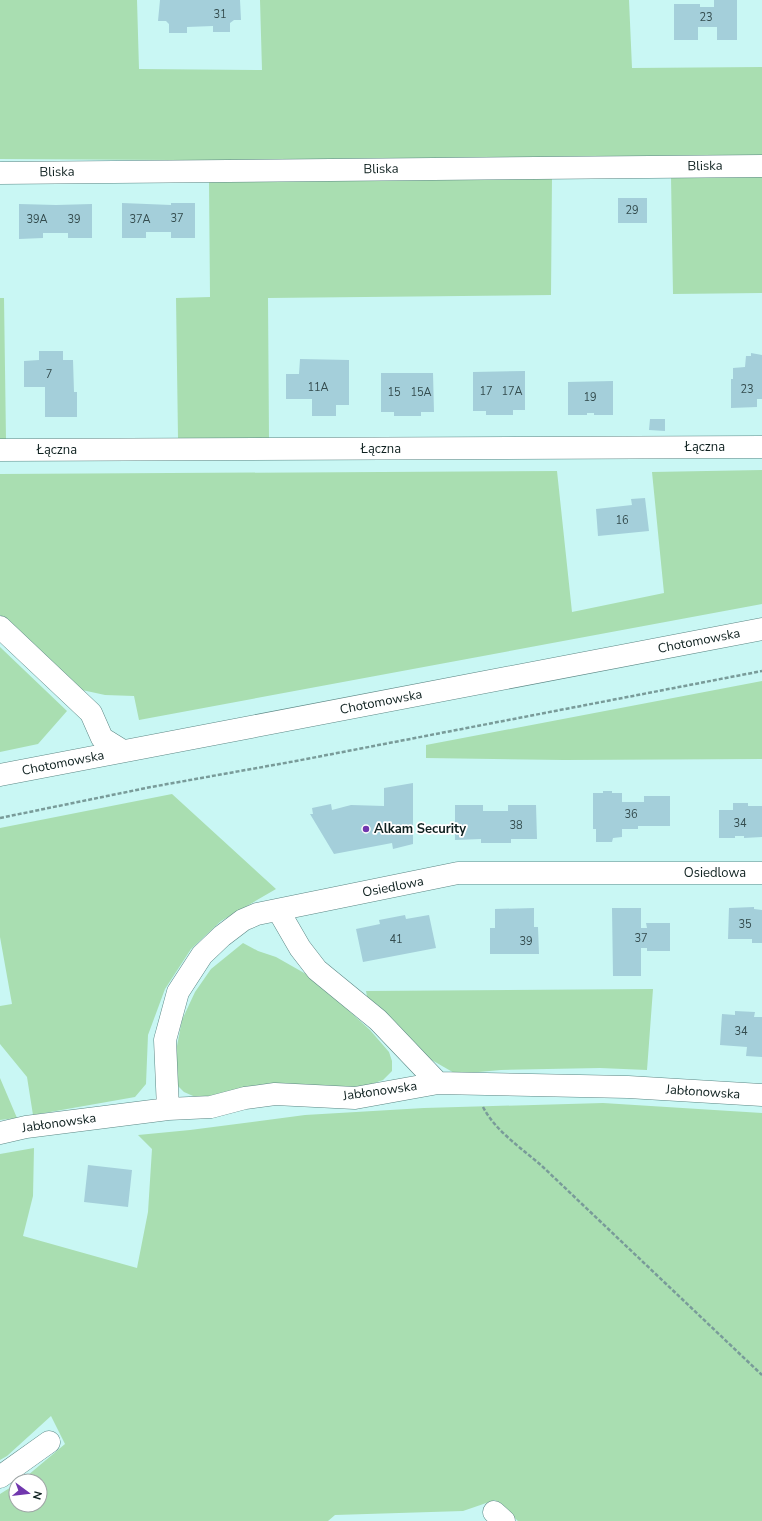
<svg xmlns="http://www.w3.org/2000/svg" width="762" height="1521" font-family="'Nunito Sans',sans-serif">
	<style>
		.green { fill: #a9deb1 }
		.building { fill: #a4cfda }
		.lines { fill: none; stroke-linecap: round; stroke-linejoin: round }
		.minor-casing { stroke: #5c8785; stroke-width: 23 }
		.path { stroke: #799b99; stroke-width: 2.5; stroke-dasharray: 4 2; stroke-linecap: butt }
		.minor { stroke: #fff; stroke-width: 22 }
		.poi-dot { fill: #7137ae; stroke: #fff; stroke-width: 1.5 }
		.labels { text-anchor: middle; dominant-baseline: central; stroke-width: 3.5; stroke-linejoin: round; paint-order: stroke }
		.number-label { font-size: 11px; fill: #344c4e }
		.street-label { font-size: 13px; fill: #0f2120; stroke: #fff }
		.poi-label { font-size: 13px; font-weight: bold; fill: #0f2120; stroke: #fff; text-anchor: start }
	</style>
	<rect width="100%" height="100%" fill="#c9f7f4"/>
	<path class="green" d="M 0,0 L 137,0 L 139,69 L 262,70 L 260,0 L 629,0 L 632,68 L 762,67 L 762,157 L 524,162 L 0,159 Z
		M 762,176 L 762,293 L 673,294 L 671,177 Z
		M 552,177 L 551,295 L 268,298 L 269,438 L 178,438 L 176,298 L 210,297 L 209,182 Z
		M 0,298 L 4,298 L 6,440 L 0,440 Z
		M 762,470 L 762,604 L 139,720 L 134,696 L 105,695 L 82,690 L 0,615 L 0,474 L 557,471 L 572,612 L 664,593 L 652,472 Z
		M 0,647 L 67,711 L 38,744 L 0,752 Z
		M 762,681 L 762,759 L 564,760 L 426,758 L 426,745 Z
		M 172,794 L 276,889 L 221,921 L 191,949 L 165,989 L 148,1035 L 146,1084 L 135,1097 L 33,1115 L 27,1077 L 0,1044 L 0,1006 L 12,1004 L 0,937 L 0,828 Z
		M 243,943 L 258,951 L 276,957 L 313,978 L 370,1030 L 389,1052 L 392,1061 L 392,1071 L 383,1080 L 366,1086 L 200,1099 L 184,1092 L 174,1082 L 177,1046 L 182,1020 L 195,992 L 211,969 Z
		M 653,989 L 647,1070 L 600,1068 L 501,1070 L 456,1074 L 423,1055 L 368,1002 L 366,991 Z
		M 0,1078 L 17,1118 L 0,1120 Z
		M 603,1103 L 762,1113 L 762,1521 L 518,1521 L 495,1500 L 463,1511 L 335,1515 L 328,1521 L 0,1521 L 0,1494 L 16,1484 L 16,1505 L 40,1505 L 40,1481 L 21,1481 L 65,1444 L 51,1416 L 7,1456 L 0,1460 L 0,1154 L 34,1148 L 33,1196 L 23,1236 L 137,1268 L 148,1212 L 152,1149 L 138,1135 L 190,1130 L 305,1115 L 424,1108 Z"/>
	<path class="building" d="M 160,0 L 240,0 L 241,20 L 234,20 L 230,23 L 230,32 L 213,32 L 213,26 L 187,27 L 187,33 L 169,33 L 169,24 L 166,21 L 158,21 Z
		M 714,0 L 737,0 L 737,40 L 717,40 L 717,27 L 698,27 L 698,40 L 674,40 L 674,4 L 700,4 L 700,7 L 714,7 Z
		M 618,198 L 647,198 L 647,223 L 618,223 Z
		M 122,203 L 171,205 L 171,203 L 195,203 L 195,238 L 171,238 L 171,232 L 146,232 L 146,238 L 122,238 Z
		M 19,204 L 56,205 L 92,204 L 92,238 L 68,238 L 68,233 L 43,233 L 43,238 L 19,239 Z
		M 39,351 L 63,351 L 63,360 L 73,360 L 74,392 L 77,392 L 77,417 L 45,417 L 45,387 L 24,387 L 24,361 L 39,360 Z
		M 751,353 L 762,355 L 762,399 L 757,399 L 757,407 L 731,408 L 731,379 L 733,379 L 733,368 L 745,367 L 746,356 L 751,356 Z
		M 300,359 L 349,360 L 349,405 L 336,405 L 336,416 L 312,416 L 312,399 L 286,399 L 286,374 L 299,374 Z
		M 525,371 L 525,410 L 513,410 L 513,415 L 486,415 L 486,411 L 473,411 L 473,372 Z
		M 381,373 L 433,373 L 434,412 L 421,412 L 421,416 L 394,416 L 394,412 L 381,412 Z
		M 613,381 L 613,415 L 594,415 L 594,413 L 587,413 L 587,415 L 568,415 L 568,382 Z
		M 650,419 L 665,419 L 665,431 L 649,430 Z
		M 645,498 L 649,531 L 598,536 L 596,509 L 632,505 L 631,499 Z
		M 413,783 L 413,844 L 393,849 L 392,843 L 334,854 L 310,814 L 313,814 L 312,808 L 331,804 L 332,810 L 351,805 L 384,806 L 384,788 Z
		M 603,791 L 612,791 L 612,793 L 622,793 L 622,802 L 644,802 L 644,796 L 670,796 L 670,826 L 638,826 L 638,829 L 622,829 L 622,837 L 613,838 L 612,842 L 596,842 L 596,829 L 593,829 L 593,793 L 603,793 Z
		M 733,803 L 748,803 L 748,806 L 762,806 L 762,837 L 744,838 L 744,836 L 735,836 L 735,838 L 719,838 L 719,810 L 733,810 Z
		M 455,805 L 483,805 L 483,811 L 508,811 L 508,805 L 536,805 L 537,839 L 511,839 L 511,843 L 481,843 L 481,839 L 455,840 Z
		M 754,907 L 754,909 L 762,910 L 762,943 L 752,943 L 752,939 L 728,939 L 729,908 Z
		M 534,908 L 534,927 L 538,927 L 539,954 L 490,954 L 490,928 L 495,928 L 495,909 Z
		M 612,908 L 641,908 L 641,928 L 647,928 L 646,923 L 670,923 L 670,951 L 647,951 L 647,948 L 641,948 L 641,976 L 613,976 Z
		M 405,915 L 406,919 L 429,915 L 436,948 L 363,962 L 356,929 L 380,924 L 379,920 Z
		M 735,1011 L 755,1012 L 754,1017 L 762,1017 L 762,1057 L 746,1056 L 747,1047 L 720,1045 L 722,1014 L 735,1015 Z
		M 88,1165 L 132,1170 L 128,1207 L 84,1202 Z"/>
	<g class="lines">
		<g class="minor-casing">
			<path id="minor" d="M 0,173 L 762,166
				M 0,450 L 762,447
				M 0,627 L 91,713 L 102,738 L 123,751
				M 0,775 L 762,629
				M 278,910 L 300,948 L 317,970 L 378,1020 L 438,1083
				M 168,1109 L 165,1040 L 178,992 L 202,955 L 222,936 L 243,920 L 257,914 L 458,873 L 762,873
				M 0,1133 L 26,1127 L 168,1109 L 211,1107 L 245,1098 L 275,1094 L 355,1098 L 438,1083 L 628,1087 L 762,1095
				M 0,1477 L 49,1442
				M 494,1512 L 504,1521"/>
		</g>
		<path class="path" d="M 0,818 L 151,787 L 296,761 L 762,671
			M 483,1107 C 496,1132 523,1149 543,1167 L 762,1375"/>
		<use href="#minor" class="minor"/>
	</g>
	<circle class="poi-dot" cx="366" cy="829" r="4"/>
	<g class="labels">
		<g class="number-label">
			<text x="220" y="14">31</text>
			<text x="706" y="17">23</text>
			<text x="632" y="210">29</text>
			<text x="177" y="218">37</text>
			<text x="37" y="219">39A</text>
			<text x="74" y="219">39</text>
			<text x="140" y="219">37A</text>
			<text x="49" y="374">7</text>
			<text x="318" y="387">11A</text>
			<text x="747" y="389">23</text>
			<text x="486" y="391">17</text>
			<text x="512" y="391">17A</text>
			<text x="394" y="392">15</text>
			<text x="421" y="392">15A</text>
			<text x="590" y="397">19</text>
			<text x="622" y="520">16</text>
			<text x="631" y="814">36</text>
			<text x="740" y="823">34</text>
			<text x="516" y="825">38</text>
			<text x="745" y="924">35</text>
			<text x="641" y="938">37</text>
			<text x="396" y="939">41</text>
			<text x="526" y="941">39</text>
			<text x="741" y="1031">34</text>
		</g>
		<g class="street-label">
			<text transform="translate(705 166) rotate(-1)">Bliska</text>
			<text transform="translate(381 169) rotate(-1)">Bliska</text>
			<text transform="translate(57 172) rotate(-1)">Bliska</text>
			<text x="705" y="447">Łączna</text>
			<text x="381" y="449">Łączna</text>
			<text x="57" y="450">Łączna</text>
			<text transform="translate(699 641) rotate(-11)">Chotomowska</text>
			<text transform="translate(381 702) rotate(-11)">Chotomowska</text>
			<text transform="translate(63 763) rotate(-11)">Chotomowska</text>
			<text x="715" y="873">Osiedlowa</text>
			<text transform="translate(393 887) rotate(-11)">Osiedlowa</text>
			<text transform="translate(380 1091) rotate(-8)">Jabłonowska</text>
			<text transform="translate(703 1092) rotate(4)">Jabłonowska</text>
			<text transform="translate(59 1123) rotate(-8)">Jabłonowska</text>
		</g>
		<g class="poi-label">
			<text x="374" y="829">Alkam Security</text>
		</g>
	</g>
	<g transform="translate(28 1493) rotate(105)"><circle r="19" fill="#ffffff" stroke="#9fa6a6"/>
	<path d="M0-3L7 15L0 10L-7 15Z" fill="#7137ae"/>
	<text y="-6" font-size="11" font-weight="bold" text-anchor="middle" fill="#0f2120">N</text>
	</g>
</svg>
